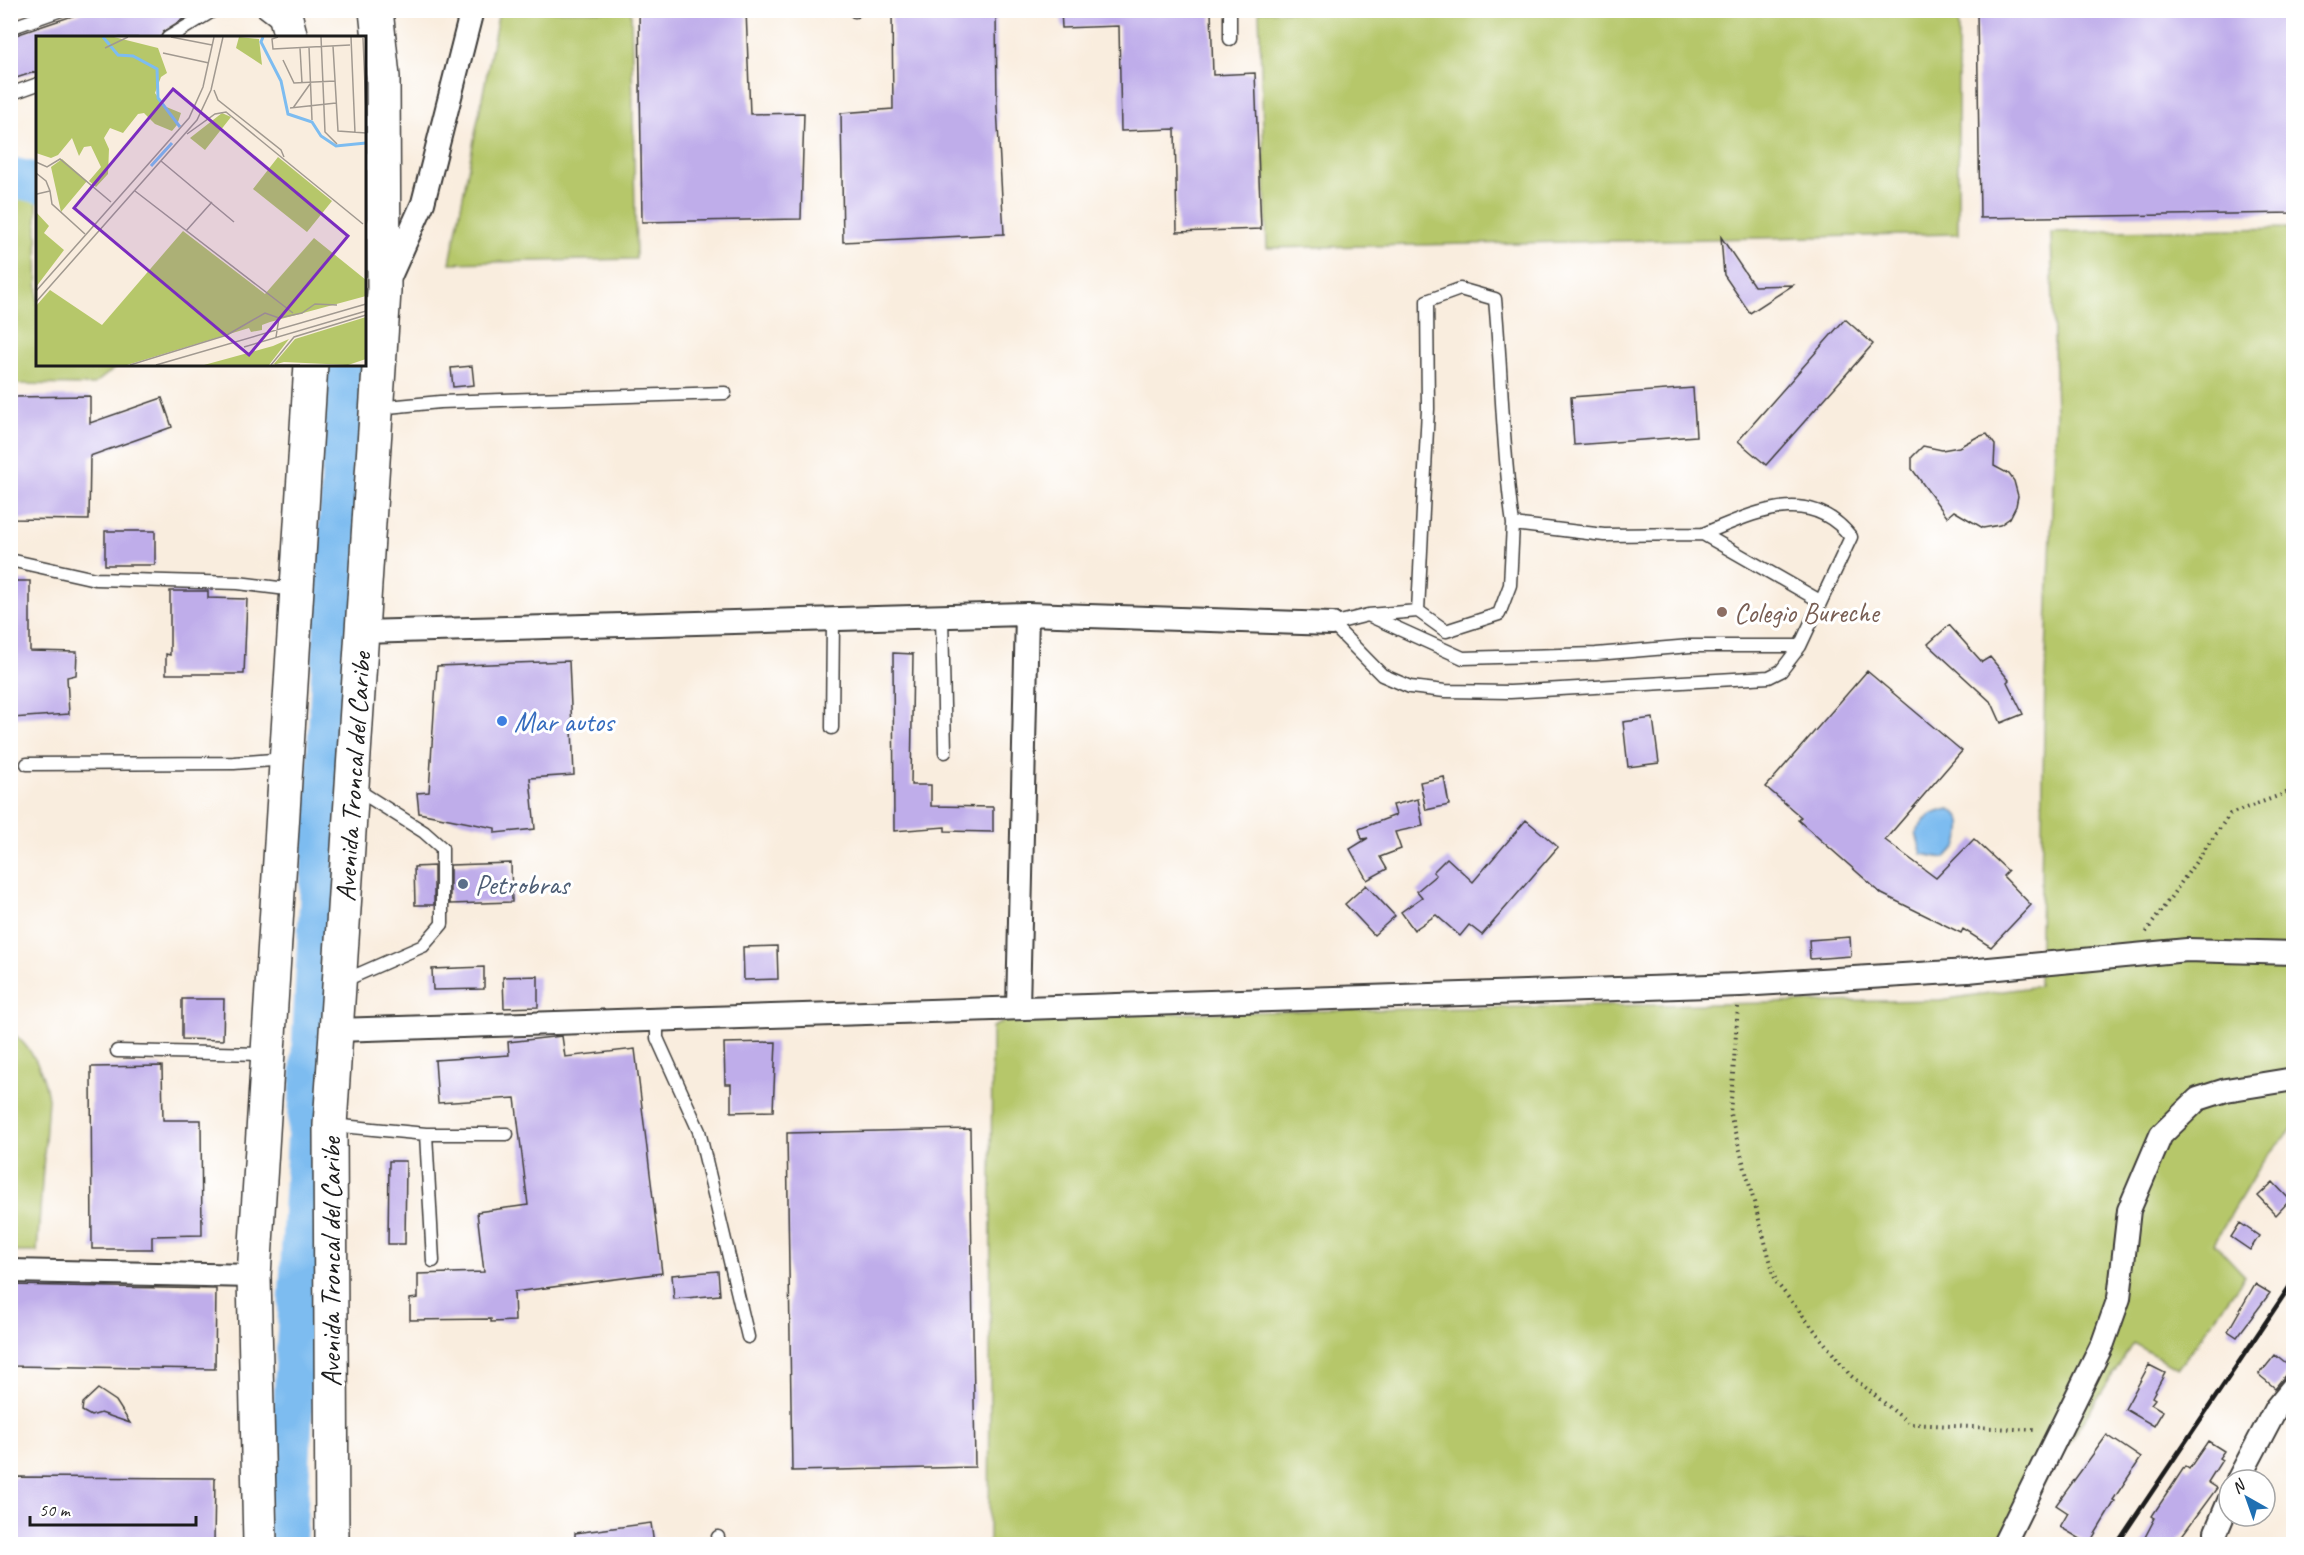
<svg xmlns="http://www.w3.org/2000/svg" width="2304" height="1555" font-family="Caveat,sans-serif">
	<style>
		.green { fill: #b6c76a; stroke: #697243; stroke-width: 1.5 }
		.water { fill: #7dbcf0; stroke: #4c6c86; stroke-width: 1.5 }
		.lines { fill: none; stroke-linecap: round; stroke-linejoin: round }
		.river { stroke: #7dbcf0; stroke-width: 40 }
		.building { fill: #bfadea }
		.service-casing { stroke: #3d3b39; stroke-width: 15 }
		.minor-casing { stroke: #3d3b39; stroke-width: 26 }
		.trunk-casing { stroke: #3d3b39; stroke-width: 36 }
		.path { stroke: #3d3b39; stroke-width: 4; stroke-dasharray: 1.5 4.5; stroke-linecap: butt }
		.service { stroke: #fff; stroke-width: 12 }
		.minor { stroke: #fff; stroke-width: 22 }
		.trunk { stroke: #fff; stroke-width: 33 }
		.rail { stroke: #1c1c1c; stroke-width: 4.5 }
		.education-dot { fill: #8d6e63; stroke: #fff; stroke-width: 2 }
		.shop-dot { fill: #3f7fe0; stroke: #fff; stroke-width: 2 }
		.service-dot { fill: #5c6f8a; stroke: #fff; stroke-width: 2 }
		.labels { text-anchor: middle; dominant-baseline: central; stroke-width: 6; stroke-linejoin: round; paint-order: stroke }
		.education-label { font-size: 28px; fill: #785e54; stroke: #fff; text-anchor: start }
		.shop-label { font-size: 28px; fill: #366cbe; stroke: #fff; text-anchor: start }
		.street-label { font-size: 28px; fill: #1c1c1c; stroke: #fff }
		.service-label { font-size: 28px; fill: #4e5e75; stroke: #fff; text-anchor: start }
		.inset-river { fill: none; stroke: #7dbcf0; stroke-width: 3 }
		.inset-road { fill: none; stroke: #a19990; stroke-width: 1.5 }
		.view { fill: #7b2cbf; fill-opacity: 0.15; stroke: #7b2cbf; stroke-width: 3 }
		.inset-edge { fill: none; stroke: #1c1c1c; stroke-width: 3 }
	</style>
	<rect width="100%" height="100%" fill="#fff"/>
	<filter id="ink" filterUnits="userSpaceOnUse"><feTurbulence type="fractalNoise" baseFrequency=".0167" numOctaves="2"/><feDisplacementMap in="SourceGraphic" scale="12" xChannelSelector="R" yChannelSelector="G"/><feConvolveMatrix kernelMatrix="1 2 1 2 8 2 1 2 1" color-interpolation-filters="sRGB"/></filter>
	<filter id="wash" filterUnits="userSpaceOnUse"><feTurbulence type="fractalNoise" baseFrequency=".008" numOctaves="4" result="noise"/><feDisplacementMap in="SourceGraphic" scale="24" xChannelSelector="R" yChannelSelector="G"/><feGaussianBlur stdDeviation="1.35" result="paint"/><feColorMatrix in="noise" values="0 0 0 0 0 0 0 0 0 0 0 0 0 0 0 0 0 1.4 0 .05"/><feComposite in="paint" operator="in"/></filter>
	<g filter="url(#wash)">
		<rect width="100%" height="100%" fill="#f9edde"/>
		<path class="green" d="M 499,11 L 631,11 L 636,259 L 450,263 Z
			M 1259,11 L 1958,11 L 1958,234 L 1267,248 Z
			M 10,164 L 37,181 L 38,364 L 119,365 L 93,385 L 11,384 Z
			M 2293,228 L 2293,1127 L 2261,1164 L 2214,1243 L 2245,1276 L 2178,1368 L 2133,1343 L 2036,1495 L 1997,1544 L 989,1544 L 992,1027 L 1016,1016 L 1940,1000 L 2039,986 L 2045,678 L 2056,413 L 2051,232 Z
			M 10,1031 C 33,1048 44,1071 48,1099 L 37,1252 L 11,1252 Z"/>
		<path class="water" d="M 1950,809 C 1966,817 1962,832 1957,847 L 1944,858 L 1922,854 L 1916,833 C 1924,817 1933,812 1950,809 Z"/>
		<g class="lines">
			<path class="river" d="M 10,177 L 38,183
				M 286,1544 L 347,364"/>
		</g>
		<g id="blocks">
			<path class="building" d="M 90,10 L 196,11 L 164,31 L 160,38 L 38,38 L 38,71 L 10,80 L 10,37 Z
				M 639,10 L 746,10 L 750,114 L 804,113 L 801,219 L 642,222 Z
				M 892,10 L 996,10 L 997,107 L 1004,234 L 843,242 L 841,113 L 893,109 Z
				M 1061,10 L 1211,10 L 1213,75 L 1255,73 L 1261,229 L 1177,232 L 1175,129 L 1121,131 L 1119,26 L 1062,28 Z
				M 1977,10 L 2294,10 L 2294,213 L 1980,218 Z
				M 1721,237 L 1754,286 L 1793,285 L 1750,313 L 1724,275 Z
				M 1845,319 L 1873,344 L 1766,465 L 1738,441 Z
				M 472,366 L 474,385 L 453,387 L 451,368 Z
				M 1693,388 L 1696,436 L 1574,445 L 1571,397 Z
				M 90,396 L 90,423 L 162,398 L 172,427 L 90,456 L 89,520 L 10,519 L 10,397 Z
				M 1987,434 L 1995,445 L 1994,466 L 2009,474 L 2014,481 L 2018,496 L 2016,506 L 2010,518 L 2000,525 L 1983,528 L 1954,511 L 1947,517 L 1912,469 L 1912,457 L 1923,446 L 1942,450 L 1959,447 L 1977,437 Z
				M 105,531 L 155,531 L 155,565 L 105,565 Z
				M 10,581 L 30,581 L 30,651 L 77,652 L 76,675 L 67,677 L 69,714 L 12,718 Z
				M 170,591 L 208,591 L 208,598 L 247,599 L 244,674 L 166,674 L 166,654 L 170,655 Z
				M 1949,625 L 1982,662 L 1990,657 L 2009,680 L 2007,682 L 2023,714 L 2001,723 L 1992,703 L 1928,644 Z
				M 893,653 L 913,654 L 911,785 L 931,785 L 931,806 L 993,807 L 993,832 L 945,831 L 945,827 L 894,831 Z
				M 569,661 L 574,775 L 530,778 L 535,829 L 495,833 L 495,828 L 419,813 L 417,793 L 429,792 L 437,666 Z
				M 1867,671 L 1962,751 L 1885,840 L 1936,878 L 1974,839 L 2008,871 L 2003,876 L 2031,905 L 1991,947 L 1963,929 L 1961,933 L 1882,894 L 1798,820 L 1801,817 L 1766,787 Z
				M 1653,718 L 1659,763 L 1628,767 L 1623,722 Z
				M 1444,777 L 1449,805 L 1426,810 L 1420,782 Z
				M 1418,799 L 1423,826 L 1395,832 L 1401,849 L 1380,857 L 1387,869 L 1367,880 L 1350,849 L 1368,838 L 1362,839 L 1359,829 L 1396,815 L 1393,805 Z
				M 1526,820 L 1558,847 L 1482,935 L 1469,925 L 1460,936 L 1436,915 L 1414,930 L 1401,912 L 1422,897 L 1417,891 L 1436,875 L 1433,872 L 1447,858 L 1473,882 Z
				M 511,863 L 512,902 L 450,904 L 450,865 Z
				M 434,866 L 434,905 L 415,905 L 414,867 Z
				M 1366,885 L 1395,916 L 1374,935 L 1345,904 Z
				M 1850,937 L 1851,956 L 1810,959 L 1809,940 Z
				M 777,946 L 778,979 L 744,980 L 743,947 Z
				M 484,967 L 484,989 L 433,990 L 432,969 Z
				M 538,976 L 538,1007 L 504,1008 L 503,977 Z
				M 182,999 L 224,999 L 223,1040 L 182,1039 Z
				M 562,1036 L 565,1057 L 635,1049 L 662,1273 L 514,1292 L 515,1321 L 491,1322 L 491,1319 L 410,1320 L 410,1299 L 418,1298 L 418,1274 L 484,1272 L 477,1212 L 528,1205 L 515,1098 L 438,1103 L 435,1060 L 509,1055 L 508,1042 Z
				M 776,1042 L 773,1111 L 731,1112 L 731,1084 L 725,1084 L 724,1043 Z
				M 162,1066 L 163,1120 L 201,1120 L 202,1235 L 152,1236 L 152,1249 L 92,1249 L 91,1067 Z
				M 970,1129 L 975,1467 L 792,1471 L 787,1133 Z
				M 389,1161 L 406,1161 L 405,1244 L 388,1244 Z
				M 2273,1182 L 2290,1200 L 2276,1215 L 2258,1196 Z
				M 2240,1223 L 2259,1236 L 2250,1250 L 2231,1237 Z
				M 718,1271 L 720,1295 L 674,1299 L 672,1275 Z
				M 2255,1284 L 2270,1293 L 2237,1337 L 2228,1331 Z
				M 10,1285 L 216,1289 L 215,1369 L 10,1366 Z
				M 2275,1355 L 2291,1368 L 2275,1388 L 2259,1375 Z
				M 2149,1365 L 2165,1373 L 2152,1397 L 2155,1399 L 2151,1404 L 2163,1411 L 2154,1426 L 2125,1409 Z
				M 98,1389 L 116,1401 L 130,1423 L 101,1413 L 91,1416 L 82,1411 L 83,1403 Z
				M 2107,1435 L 2141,1458 L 2113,1500 L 2115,1501 L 2089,1544 L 2060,1527 L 2068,1513 L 2056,1505 Z
				M 2208,1441 L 2224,1451 L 2219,1458 L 2222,1460 L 2208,1482 L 2217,1488 L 2175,1545 L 2141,1545 L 2155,1518 L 2152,1516 L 2172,1486 L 2185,1466 L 2189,1469 Z
				M 10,1477 L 215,1478 L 214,1545 L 10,1545 Z
				M 651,1523 L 654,1545 L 575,1545 L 575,1533 Z"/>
		</g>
	</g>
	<g filter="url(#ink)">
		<use href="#blocks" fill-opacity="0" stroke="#3d3b39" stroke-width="1.5"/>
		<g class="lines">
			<g class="service-casing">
				<path id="service" d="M 263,10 L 281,24
					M 855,10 L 855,11
					M 10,28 L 61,10
					M 168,38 L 214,10
					M 1230,39 L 1230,10
					M 10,94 L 38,84
					M 377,408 L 440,402 L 725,393
					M 10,560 L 95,579 L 238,583 L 295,590
					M 1418,611 L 1428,409 L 1427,301 L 1460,289 L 1495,299 C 1502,374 1502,449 1513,524
					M 1368,615 L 1418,611 L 1446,631 L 1499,614 L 1510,585 L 1513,524 L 1604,535 L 1703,534 L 1820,601
					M 942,617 L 945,752
					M 1332,624 L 1382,675 L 1410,687 L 1445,691 L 1510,692 L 1769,677 L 1781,671 L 1800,646 L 1851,537 C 1809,484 1755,513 1703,534
					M 1332,624 L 1368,615 L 1463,658 L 1596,654 L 1690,646 L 1800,646
					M 832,728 L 833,619
					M 27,764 L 234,763 L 285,759
					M 343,981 L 423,946 L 442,924 L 442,848 L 424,832 L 356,789
					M 657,1019 L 657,1038 L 699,1131 L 748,1337
					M 117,1051 L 267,1054
					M 331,1125 L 426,1134 L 507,1134
					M 426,1134 L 433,1261
					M 718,1537 L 719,1544"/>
			</g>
			<g class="minor-casing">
				<path id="minor" d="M 388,281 L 423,203 L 472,10
					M 361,632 L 1027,614 L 1332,624
					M 1018,1008 L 1027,614
					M 336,1030 L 1740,985 L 1968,971 L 2187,950 L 2294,953
					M 10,1271 L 254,1276
					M 2238,1480 L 2276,1408 L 2294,1386
					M 2216,1532 L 2229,1501
					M 2004,1544 L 2103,1343 L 2119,1298 L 2129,1210 L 2161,1135 L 2198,1099 L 2226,1090 L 2294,1079"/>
			</g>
			<g class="trunk-casing">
				<g id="trunk">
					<path d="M 284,10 L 291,38"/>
					<path d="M 260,1544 L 254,1276 L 311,364"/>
					<path id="s1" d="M 332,1544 L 330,1125 L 384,291 L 383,77 L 376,10"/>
				</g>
			</g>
			<path class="path" d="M 2146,932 L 2230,814 L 2294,790
				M 1738,1007 L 1730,1114 L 1776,1282 L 1850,1375 L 1910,1424 L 2036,1430
				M 2290,1544 L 2294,1536"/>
			<use href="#service" class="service"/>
			<use href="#minor" class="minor"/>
			<use href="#trunk" class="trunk"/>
			<path class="rail" d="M 2117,1544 L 2294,1280"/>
		</g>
	</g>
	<circle class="education-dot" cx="1722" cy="612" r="6"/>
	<circle class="shop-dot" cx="502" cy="721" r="6"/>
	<circle class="service-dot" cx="463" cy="884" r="6"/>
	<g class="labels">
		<g class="education-label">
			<text x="1734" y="612">Colegio Bureche</text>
		</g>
		<g class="shop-label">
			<text x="514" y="721">Mar autos</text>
		</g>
		<g class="street-label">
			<text stroke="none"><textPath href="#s1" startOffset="768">Avenida Troncal del Caribe</textPath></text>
			<text transform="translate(330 1262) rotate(-90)">Avenida Troncal del Caribe</text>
		</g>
		<g class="service-label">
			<text x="475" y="884">Petrobras</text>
		</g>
	</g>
	<g transform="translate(36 36)">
		<rect width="330" height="330" fill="#f9edde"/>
		<path d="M 0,1 L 78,1 L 122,12 L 131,37 L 125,41 L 119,57 L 128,70 L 145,77 L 141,89 L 136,95 L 119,88 L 108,77 L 102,78 L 87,97 L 74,92 L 68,102 L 73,113 L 72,138 L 60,151 L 53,145 L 65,131 L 55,110 L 48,111 L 43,120 L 36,102 L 22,119 L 15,122 L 0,117 ZM 203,1 L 223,3 L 226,29 L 200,12 ZM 186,77 L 195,81 L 169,114 L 154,102 ZM 242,121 L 296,165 L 271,196 L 217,153 ZM 26,123 L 51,145 L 25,176 L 15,131 ZM 0,176 L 13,190 L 8,197 L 28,214 L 0,251 ZM 147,195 L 229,258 L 278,202 L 330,244 L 330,260 L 234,286 L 226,289 L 226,294 L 215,296 L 213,292 L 91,329 L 0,329 L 0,270 L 14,254 L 66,289 ZM 330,281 L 330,323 L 312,329 L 248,326 L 237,329 L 259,303 ZM 253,303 L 233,329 L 168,329 L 237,310 Z" fill="#b6c76a"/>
		<path class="inset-river" d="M 67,1 L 82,19 L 97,20 L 121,33 L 122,62 L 144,91M 227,1 L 225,6 L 245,45 L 252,78 L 276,86 L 285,100 L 300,110 L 330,107M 115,130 L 136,107"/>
		<path class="inset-road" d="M 135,1 L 176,9M 242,1 L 236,3 L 237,13 L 314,9M 285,1 L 289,96 L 301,108M 315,1 L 319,97M 327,2 L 330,76M 297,10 L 302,95 L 330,97M 273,11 L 276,84M 69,12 L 92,1M 264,12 L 266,47M 127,17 L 173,27M 247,24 L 258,47 L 299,45M 178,54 L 182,64 L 245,114 L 248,121M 254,72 L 300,67M 257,72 L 274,48M 151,98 L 179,78 L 190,76 L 327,188M 125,125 L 198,186M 0,126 L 11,131 L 24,123 L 75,166M 0,137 L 10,145 L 14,155 L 1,158M 14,155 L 16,168 L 49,198M 99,155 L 257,277M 150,195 L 176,166M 0,255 L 153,82 L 167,51 L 178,1M 0,266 L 161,84 L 175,54 L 187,1M 240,301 L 243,282M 208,311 L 330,275M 94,329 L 191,299 L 229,277 L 243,282 L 266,277 L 279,268 L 301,269M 120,329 L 330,268M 235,329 L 258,301 L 330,279M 239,329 L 264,329"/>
		<path class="view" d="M 137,53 L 312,200 L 213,319 L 38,172 Z"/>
		<rect width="330" height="330" class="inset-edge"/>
	</g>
	<rect width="2304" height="1555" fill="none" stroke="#fff" stroke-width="36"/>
	<g transform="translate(2247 1498) rotate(320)"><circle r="28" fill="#ffffff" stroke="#a4a4a4" stroke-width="1.5"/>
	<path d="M0-4.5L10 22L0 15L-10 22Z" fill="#1f6fb2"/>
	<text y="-9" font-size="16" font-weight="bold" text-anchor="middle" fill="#1c1c1c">N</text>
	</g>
	<path d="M30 1516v9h166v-9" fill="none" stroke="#1c1c1c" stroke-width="3"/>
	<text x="39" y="1516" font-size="18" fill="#1c1c1c" stroke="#ffffff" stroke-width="4.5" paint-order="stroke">50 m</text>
</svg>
